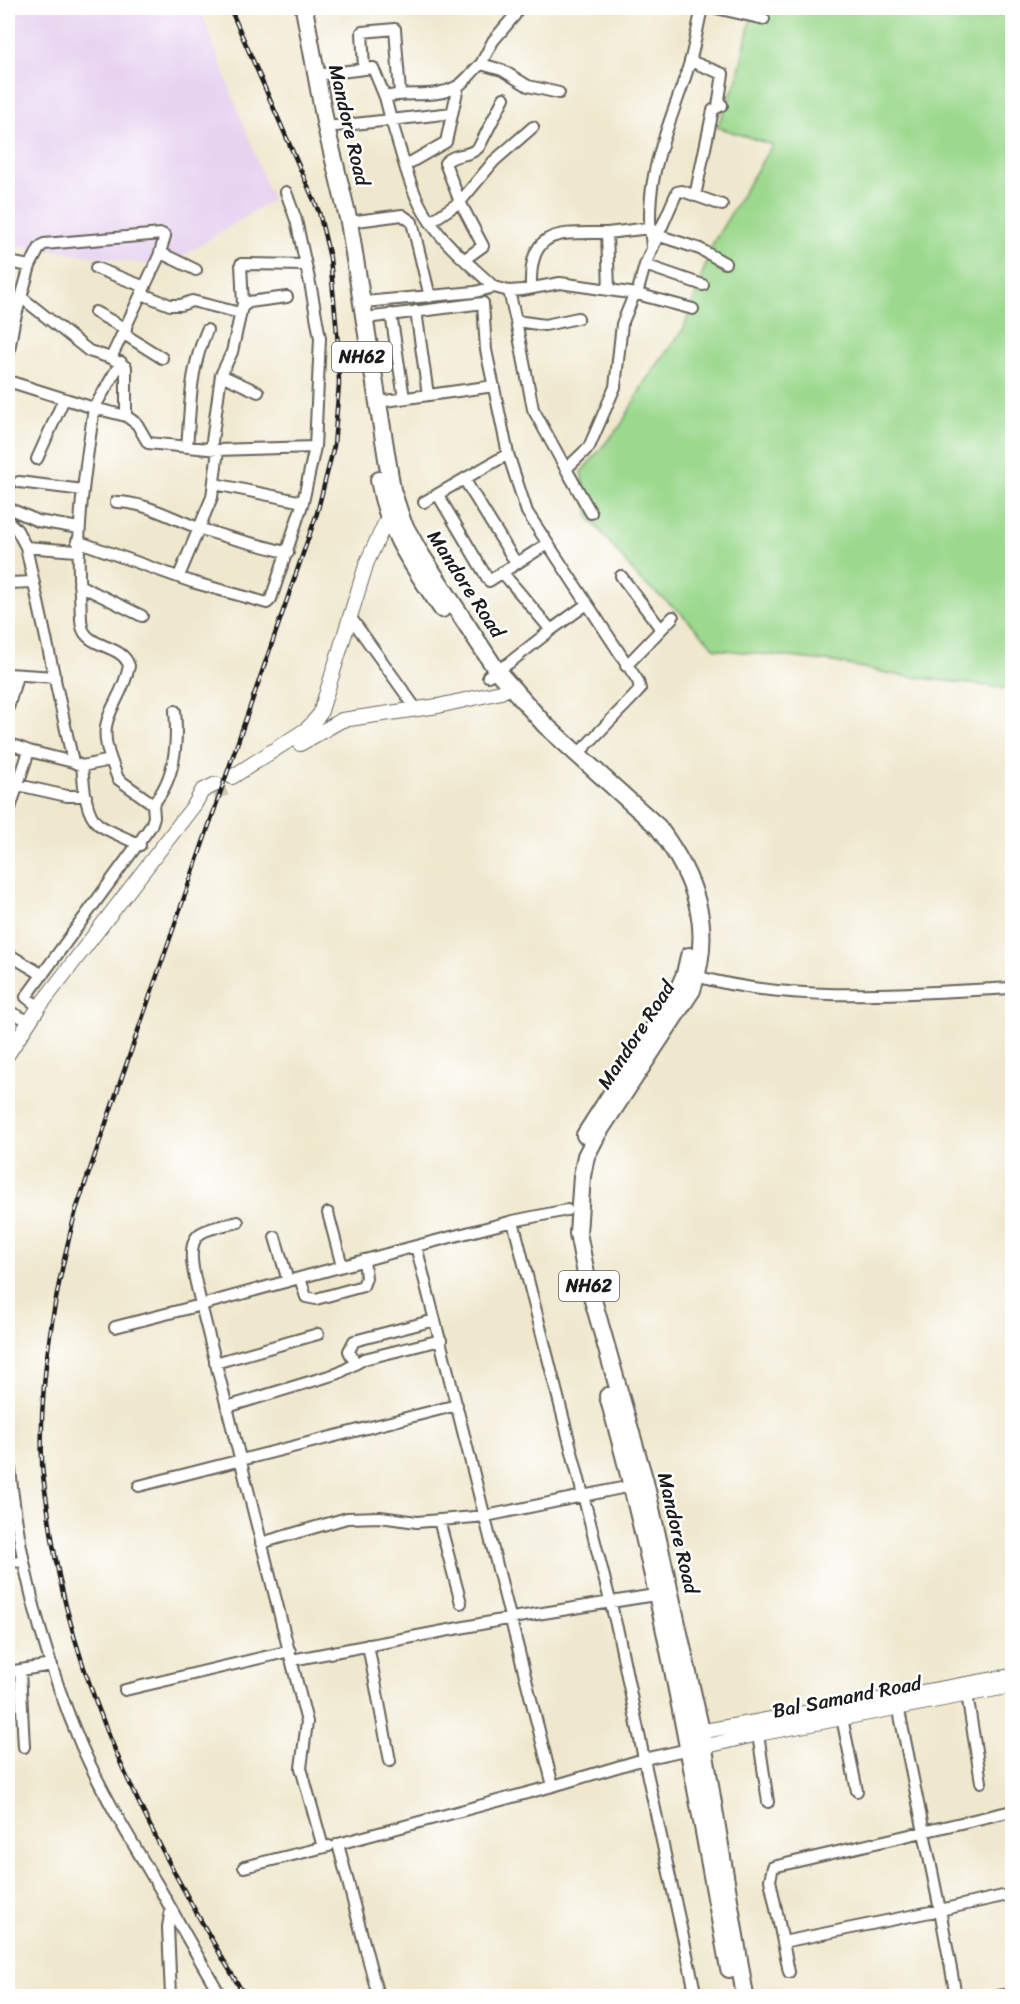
<svg xmlns="http://www.w3.org/2000/svg" width="1020" height="2004" font-family="Sriracha,sans-serif">
	<style>
		.built { fill: #e7d2f0 }
		.green { fill: #9cd98e; stroke: #5c7a55; stroke-width: 1.5 }
		.lines { fill: none; stroke-linecap: round; stroke-linejoin: round }
		.major-tunnel { stroke: #d0c9b3; stroke-width: 14; stroke-dasharray: 14 7; stroke-linecap: butt }
		.minor-casing { stroke: #66635a; stroke-width: 14 }
		.major-casing { stroke: #66635a; stroke-width: 16 }
		.highway-casing { stroke: #66635a; stroke-width: 20 }
		.minor { stroke: #fff; stroke-width: 10 }
		.major { stroke: #fff; stroke-width: 14 }
		.highway { stroke: #fff; stroke-width: 16 }
		.rail-casing { stroke: #1c1c1c; stroke-width: 4.5 }
		.rail { stroke: #fff; stroke-width: 2; stroke-dasharray: 7; stroke-linecap: butt }
		.labels { text-anchor: middle; dominant-baseline: central; stroke-width: 5; stroke-linejoin: round; paint-order: stroke }
		.shield { fill: #fff; stroke: #606060; stroke-width: 1.5 }
		.shield-label { font-size: 18px; font-weight: bold; fill: #1c1c1c }
		.street-label { font-size: 20px; fill: #1c1c1c; stroke: #fff }
	</style>
	<rect width="100%" height="100%" fill="#fff"/>
	<filter id="ink" filterUnits="userSpaceOnUse"><feTurbulence type="fractalNoise" baseFrequency=".0167" numOctaves="2"/><feDisplacementMap in="SourceGraphic" scale="12" xChannelSelector="R" yChannelSelector="G"/><feConvolveMatrix kernelMatrix="1 2 1 2 8 2 1 2 1" color-interpolation-filters="sRGB"/></filter>
	<filter id="wash" filterUnits="userSpaceOnUse"><feTurbulence type="fractalNoise" baseFrequency=".008" numOctaves="4" result="noise"/><feDisplacementMap in="SourceGraphic" scale="24" xChannelSelector="R" yChannelSelector="G"/><feGaussianBlur stdDeviation="1.35" result="paint"/><feColorMatrix in="noise" values="0 0 0 0 0 0 0 0 0 0 0 0 0 0 0 0 0 1.4 0 .05"/><feComposite in="paint" operator="in"/></filter>
	<g filter="url(#wash)">
		<rect width="100%" height="100%" fill="#f0e8ce"/>
		<path class="built" d="M 8,8 L 200,8 L 272,200 L 166,267 L 8,244 Z"/>
		<path class="green" d="M 753,8 L 1012,8 L 1012,689 L 896,675 L 834,662 L 716,649 L 680,612 L 640,580 L 589,517 L 581,472 L 621,425 L 644,383 L 684,328 L 713,243 L 772,145 L 717,127 L 737,80 Z"/>
	</g>
	<g filter="url(#ink)">
		<g class="lines">
			<path class="major-tunnel" d="M 213,794 L 228,788"/>
			<g class="minor-casing">
				<path id="minor" d="M 716,8 L 764,19
					M 690,61 L 723,74 L 718,106
					M 481,64 L 493,41 L 515,15 L 517,8
					M 364,68 L 362,32 L 395,29 L 400,93
					M 315,75 L 373,68 L 385,97
					M 452,113 L 391,120 L 385,97 C 408,91 434,99 456,87 C 465,83 473,70 481,64 L 502,70 L 528,86 L 559,93
					M 326,127 L 391,120 C 402,152 409,192 429,220 C 446,246 472,266 494,287
					M 406,165 L 446,142 L 458,87
					M 695,196 L 713,110 L 722,105
					M 349,222 L 402,215 L 412,222 L 430,297
					M 430,222 L 460,202 L 494,161 L 533,127
					M 607,233 L 650,228 L 660,236 L 700,249 L 725,263
					M 652,247 C 642,174 670,128 690,62 C 695,44 698,25 702,8
					M 161,253 L 196,270
					M 465,259 L 483,246 L 460,202 L 445,163 C 454,152 469,158 479,147 L 504,98
					M 8,262 L 30,266 L 14,322 L 8,356
					M 645,265 L 703,285
					M 30,266 L 40,247 L 44,244 L 162,234 L 165,236 L 159,256 L 111,358
					M 96,268 L 145,287
					M 531,288 C 529,228 558,233 607,233 L 609,289
					M 509,291 L 516,321
					M 142,294 L 170,305 L 181,305 L 192,301 L 240,313
					M 637,294 L 693,309
					M 21,297 L 89,351 L 111,358 L 126,367 L 126,416
					M 364,302 L 475,292 L 494,287 L 509,291 L 522,290 L 560,283 L 637,294 L 645,265 L 677,192 L 682,191 L 722,205
					M 243,305 L 241,264 L 306,265
					M 416,311 L 428,395
					M 95,312 L 126,329
					M 391,314 L 404,398
					M 366,318 L 483,303 L 486,350 L 508,454
					M 124,334 L 162,358
					M 121,362 L 94,408 L 126,416 L 137,424 L 148,443 L 218,450 L 315,447 L 320,338 L 311,288 L 296,220 L 286,192
					M 221,375 L 258,392
					M 8,381 L 94,408 C 85,472 75,531 80,595 C 81,605 80,617 82,627 C 88,649 123,644 129,666 C 121,707 94,715 111,760 L 82,766 L 73,762
					M 378,402 L 494,386
					M 187,447 C 191,403 189,372 207,330
					M 211,449 L 221,375 L 232,352 L 242,307 L 249,302 L 287,297
					M 37,459 L 64,399
					M 566,469 L 533,409 L 516,321 L 545,325 L 578,318
					M 464,479 L 516,563
					M 19,482 L 83,490
					M 215,484 L 303,502
					M 438,495 L 489,581 L 547,544
					M 116,502 C 145,502 173,519 199,528 C 228,539 259,544 288,553
					M 424,502 L 508,454 L 527,512 L 638,681 L 640,689 L 637,693 L 577,755
					M 8,508 L 38,521 L 79,528
					M 591,513 L 566,469 L 589,447 L 615,387 L 622,324 L 634,295
					M 8,521 L 17,530 L 26,547 L 73,762 L 29,751 L 8,814
					M 77,541 L 192,582 L 267,603 L 271,599 L 303,502 L 315,447
					M 26,547 L 76,551
					M 179,576 L 212,497 L 218,450
					M 621,576 L 661,629
					M 8,583 L 33,582
					M 79,585 L 142,616
					M 351,618 L 417,710
					M 551,630 L 587,604
					M 626,666 L 673,617
					M 8,674 L 55,677
					M 488,676 L 509,663 L 551,630 L 502,572
					M 8,708 L 17,676
					M 8,743 L 29,751
					M 82,766 C 84,783 84,812 98,824 C 103,829 131,840 140,845
					M 18,785 L 67,796 L 86,796
					M 153,804 C 175,779 178,743 175,711
					M 8,954 L 43,975
					M 696,976 C 791,1004 914,993 1012,988
					M 39,1007 L 26,997 L 151,826 L 154,817 L 153,804 L 118,779 L 111,760
					M 8,1011 L 29,1021
					M 328,1213 L 342,1266
					M 513,1221 L 567,1210
					M 275,1237 L 288,1281
					M 300,1278 L 306,1297 L 316,1299 L 363,1286 L 366,1278 L 364,1260
					M 115,1327 L 201,1305 C 198,1287 182,1245 201,1233 C 211,1227 227,1225 238,1222
					M 215,1363 L 318,1334
					M 355,1363 L 349,1351 L 354,1341 L 435,1320
					M 227,1407 L 339,1373 L 364,1359 L 441,1340
					M 8,1445 C 15,1548 41,1650 81,1745 C 103,1795 132,1842 160,1889 C 180,1925 200,1961 221,1996
					M 139,1486 L 457,1405
					M 439,1520 L 461,1603
					M 261,1543 L 347,1518 L 380,1517 L 417,1522 L 486,1516 L 636,1485
					M 8,1561 L 24,1562
					M 368,1645 L 390,1761
					M 292,1660 L 512,1618 L 661,1594
					M 20,1670 L 24,1747
					M 8,1672 L 52,1665
					M 125,1690 L 290,1651
					M 967,1694 L 981,1782
					M 897,1701 L 940,1910 L 1012,1894
					M 842,1718 L 857,1791
					M 758,1734 L 768,1802
					M 689,1749 L 644,1759 L 696,1996
					M 323,1847 L 301,1768 L 307,1722 L 201,1305 L 416,1246 L 553,1786
					M 244,1867 L 329,1846
					M 171,1909 L 168,1927 L 171,1996
					M 783,1942 L 770,1880 L 773,1867 L 1012,1811
					M 789,1972 L 783,1942 L 940,1910 L 956,1996
					M 378,1996 L 338,1844 L 553,1786 L 644,1759 L 618,1632 L 513,1221 L 416,1246
					M 998,1996 L 1012,1994"/>
			</g>
			<g class="major-casing">
				<path id="major" d="M 300,744 L 342,720 L 438,706 L 501,692 L 510,687
					M 232,777 L 307,729 L 320,714 L 367,562 L 387,519
					M 8,1054 L 39,1007 L 195,804 L 202,791 L 216,784
					M 693,1733 L 1012,1676
					M 694,1749 L 758,1734 L 1012,1686"/>
			</g>
			<g class="highway-casing">
				<path id="highway" d="M 304,8 L 326,127 L 349,222 L 392,490 L 403,523 L 418,550 L 497,671 L 545,725 L 658,827 C 696,878 714,928 692,990 L 598,1133 L 586,1156 L 582,1176 L 578,1233 L 587,1279 L 645,1482 L 701,1731 L 745,1996
					M 379,480 C 389,535 412,564 442,609
					M 585,1135 L 678,990 L 685,974 L 689,956
					M 608,1396 C 661,1584 694,1777 729,1969"/>
			</g>
			<use href="#minor" class="minor"/>
			<use href="#major" class="major"/>
			<use href="#highway" class="highway"/>
			<g class="rail-casing">
				<path id="rail" d="M 230,8 L 319,212 L 330,258 L 338,344 L 339,384 L 334,446 L 317,513 L 76,1210 C 55,1292 39,1376 42,1460 C 42,1477 46,1493 48,1510 C 69,1686 155,1847 245,1996"/>
			</g>
			<use href="#rail" class="rail"/>
		</g>
	</g>
	<g class="labels">
		<g class="shield">
			<rect x="332" y="342" width="60" height="30" rx="4.5"/>
			<rect x="559" y="1271" width="60" height="30" rx="4.5"/>
		</g>
		<g class="shield-label">
			<text x="362" y="357">NH62</text>
			<text x="589" y="1286">NH62</text>
		</g>
		<g class="street-label">
			<text transform="translate(349 125) rotate(77)">Mandore Road</text>
			<text transform="translate(466 584) rotate(57)">Mandore Road</text>
			<text transform="translate(636 1035) rotate(-57)">Mandore Road</text>
			<text transform="translate(678 1533) rotate(77)">Mandore Road</text>
			<text transform="translate(847 1697) rotate(-11)">Bal Samand Road</text>
		</g>
	</g>
	<rect width="1020" height="2004" fill="none" stroke="#fff" stroke-width="30"/>
</svg>
